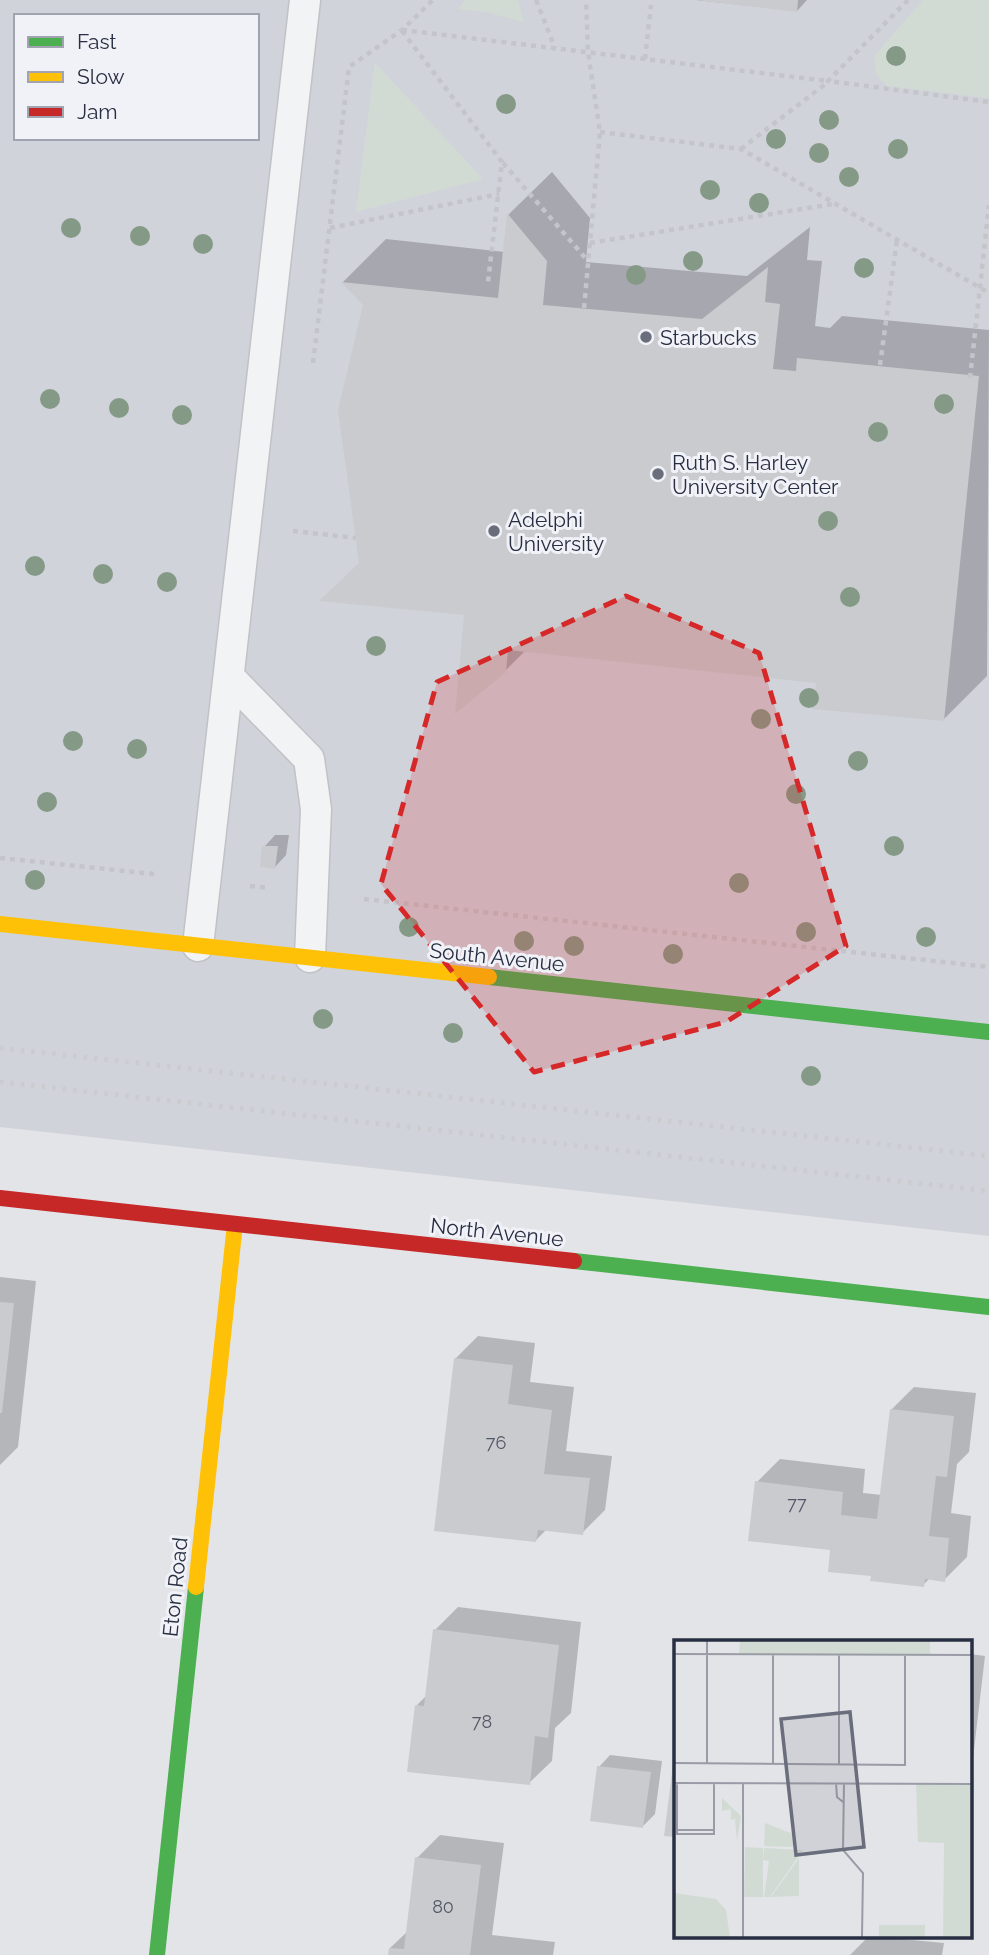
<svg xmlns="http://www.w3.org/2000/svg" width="989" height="1955" font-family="Raleway,sans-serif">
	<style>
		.built { fill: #d1d3db; fill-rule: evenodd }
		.green { fill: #d2dbd3 }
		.shadow { fill: #0003 }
		.building { fill: #c9cbcf }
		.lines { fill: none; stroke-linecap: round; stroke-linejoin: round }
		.lane-casing { stroke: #c1c2c6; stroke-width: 33 }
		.path { stroke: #c4c5ca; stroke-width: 4.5; stroke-dasharray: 5 5; stroke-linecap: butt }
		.lane { stroke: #f2f3f5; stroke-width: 30 }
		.fast { stroke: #4caf50; stroke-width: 16 }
		.slow { stroke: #ffc107; stroke-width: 16 }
		.jam { stroke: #c62828; stroke-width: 16 }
		.rail { stroke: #cbccd0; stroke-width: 5; stroke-dasharray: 3.5 7; stroke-linecap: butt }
		.tree { fill: #859a86 }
		.marked { fill: #d62828; fill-opacity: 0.2; stroke: #d62828; stroke-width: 5; stroke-dasharray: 14 9; stroke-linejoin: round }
		.poi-dot { fill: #6a6e7c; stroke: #f0f2f7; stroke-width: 2.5 }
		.labels { text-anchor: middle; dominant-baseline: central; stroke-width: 6; stroke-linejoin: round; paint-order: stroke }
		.number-label { font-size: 18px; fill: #535867 }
		.poi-label { font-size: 21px; fill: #292f42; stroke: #f0f2f7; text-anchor: start }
		.street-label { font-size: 21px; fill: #292f42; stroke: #f0f2f7 }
		.inset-road { fill: none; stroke: #999ca6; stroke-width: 2 }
		.view { fill: #6a6e7c; fill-opacity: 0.15; stroke: #6a6e7c; stroke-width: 3.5 }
		.inset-edge { fill: none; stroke: #292f42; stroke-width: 3.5 }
	</style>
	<rect width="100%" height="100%" fill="#e3e4e8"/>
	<path class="built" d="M 0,0 L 989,0 L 989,1236 L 0,1127 ZM 16,16 L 257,16 L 257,138 L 16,138 Z"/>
	<path class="green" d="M 466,0 L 518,0 L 523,22 L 487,12 L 458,9 Z
		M 923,0 L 989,0 L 989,98 L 887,86 L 876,74 L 875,55 Z
		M 375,63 L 483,179 L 356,212 Z"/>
	<path class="shadow" d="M 696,0 L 807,0 L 797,11 Z
		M 552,172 L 590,218 L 586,262 L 747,276 L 810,227 L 807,260 L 822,261 L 815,326 L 830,328 L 842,316 L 989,330 L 987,676 L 944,719 L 818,681 L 526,650 L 505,671 L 466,613 L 361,562 L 365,304 L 343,282 L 386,239 L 505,252 L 509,214 Z
		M 275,835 L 289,835 L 286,855 L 275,867 L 264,847 Z
		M 0,1277 L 36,1281 L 18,1447 L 0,1465 Z
		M 478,1336 L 535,1343 L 530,1382 L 574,1387 L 566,1451 L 612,1456 L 605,1510 L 582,1533 L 547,1529 L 536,1540 L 455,1359 Z
		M 914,1387 L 976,1393 L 969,1452 L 957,1464 L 951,1513 L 971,1516 L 967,1557 L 944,1580 L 930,1578 L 923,1585 L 872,1575 L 832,1549 L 757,1482 L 780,1459 L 865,1469 L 863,1493 L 882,1495 L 891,1410 Z
		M 458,1607 L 581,1622 L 571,1713 L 555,1728 L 552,1761 L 529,1783 L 417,1705 L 427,1695 L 435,1630 Z
		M 970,1654 L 985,1656 L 970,1784 Z
		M 610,1755 L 662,1761 L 655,1814 L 643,1826 L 599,1767 Z
		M 440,1835 L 504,1843 L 492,1935 L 555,1942 L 553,1955 L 390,1955 L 390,1948 L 408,1931 L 417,1858 Z
		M 869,1936 L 944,1943 L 942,1955 L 850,1955 Z"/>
	<path class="building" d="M 696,0 L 798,0 L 797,12 Z
		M 507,213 L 547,261 L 543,305 L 702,319 L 768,267 L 765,302 L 780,304 L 773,369 L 796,371 L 797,358 L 979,376 L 944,721 L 812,709 L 816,683 L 508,650 L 506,672 L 455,714 L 464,615 L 319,601 L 359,563 L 338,410 L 363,305 L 341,282 L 498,298 Z
		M 262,846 L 278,846 L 275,869 L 260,867 Z
		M 0,1302 L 14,1303 L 2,1413 L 0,1413 Z
		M 454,1358 L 513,1365 L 508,1404 L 552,1410 L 544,1474 L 590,1478 L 583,1535 L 538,1530 L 536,1542 L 434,1531 Z
		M 890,1409 L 954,1416 L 947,1477 L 936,1476 L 929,1536 L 949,1538 L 945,1582 L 925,1579 L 924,1587 L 870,1581 L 871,1576 L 828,1572 L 830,1550 L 748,1541 L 755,1481 L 843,1492 L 841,1515 L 877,1519 Z
		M 433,1629 L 559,1645 L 548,1738 L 535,1736 L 530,1785 L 407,1772 L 415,1705 L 424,1706 Z
		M 674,1757 L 676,1757 L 676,1837 L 664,1836 Z
		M 597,1766 L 651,1772 L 643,1828 L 590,1821 Z
		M 415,1857 L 481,1865 L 470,1955 L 388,1955 L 389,1948 L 404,1949 Z"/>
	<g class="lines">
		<g class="lane-casing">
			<path id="lane" d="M 229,677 L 309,759 L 316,809 L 310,957
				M 198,946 L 305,0"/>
		</g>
		<path class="path" d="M 536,0 L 555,48
			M 908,0 L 828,81 L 989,102
			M 402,30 L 828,81
			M 402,31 L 502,162 L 488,282
			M 645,59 L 651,5
			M 600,132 L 741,149 L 989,293
			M 741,149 L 828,82
			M 503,163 L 588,261
			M 330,228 L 499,194
			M 590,243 L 833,204
			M 584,308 L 600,132 L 588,52 L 586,0
			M 313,363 L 349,67 L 402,30 L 433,0
			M 880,365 L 897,240
			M 970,378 L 989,205
			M 293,531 L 356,538
			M 0,858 L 154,874
			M 250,886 L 269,888
			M 364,899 L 989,967"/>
		<use href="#lane" class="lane"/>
		<path class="fast" d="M 489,977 L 989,1032
			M 574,1261 L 989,1307
			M 157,1955 L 196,1587"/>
		<path class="slow" d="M 0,924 L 489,977
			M 196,1587 L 235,1224"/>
		<path class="jam" d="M 0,1198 L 574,1261"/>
		<path class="rail" d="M 0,1048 L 989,1156
			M 0,1082 L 989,1191"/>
	</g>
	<g class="tree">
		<circle cx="896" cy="56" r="10"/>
		<circle cx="506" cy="104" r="10"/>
		<circle cx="829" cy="120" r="10"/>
		<circle cx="776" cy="139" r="10"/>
		<circle cx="898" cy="149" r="10"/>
		<circle cx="819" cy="153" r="10"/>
		<circle cx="849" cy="177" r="10"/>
		<circle cx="710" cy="190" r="10"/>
		<circle cx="759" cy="203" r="10"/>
		<circle cx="71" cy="228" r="10"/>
		<circle cx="140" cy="236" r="10"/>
		<circle cx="203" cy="244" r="10"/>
		<circle cx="693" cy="261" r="10"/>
		<circle cx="864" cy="268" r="10"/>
		<circle cx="636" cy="275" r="10"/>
		<circle cx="50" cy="399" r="10"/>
		<circle cx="944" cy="404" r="10"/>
		<circle cx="119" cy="408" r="10"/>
		<circle cx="182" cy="415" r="10"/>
		<circle cx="878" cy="432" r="10"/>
		<circle cx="828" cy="521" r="10"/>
		<circle cx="35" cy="566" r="10"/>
		<circle cx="103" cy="574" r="10"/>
		<circle cx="167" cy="582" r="10"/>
		<circle cx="850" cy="597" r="10"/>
		<circle cx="376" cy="646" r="10"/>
		<circle cx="809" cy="698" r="10"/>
		<circle cx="761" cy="719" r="10"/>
		<circle cx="73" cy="741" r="10"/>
		<circle cx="137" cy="749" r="10"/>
		<circle cx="858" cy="761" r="10"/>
		<circle cx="796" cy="794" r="10"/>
		<circle cx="47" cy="802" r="10"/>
		<circle cx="894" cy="846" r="10"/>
		<circle cx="35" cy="880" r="10"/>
		<circle cx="739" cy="883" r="10"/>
		<circle cx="409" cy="927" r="10"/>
		<circle cx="806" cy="932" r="10"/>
		<circle cx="926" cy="937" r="10"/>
		<circle cx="524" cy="941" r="10"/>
		<circle cx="574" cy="946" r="10"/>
		<circle cx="673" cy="954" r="10"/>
		<circle cx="323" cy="1019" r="10"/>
		<circle cx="453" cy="1033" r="10"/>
		<circle cx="811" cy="1076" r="10"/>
	</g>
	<path class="marked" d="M 626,596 L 759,653 L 846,946 L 726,1022 L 534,1072 L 381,884 L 437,682 Z"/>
	<g class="poi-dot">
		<circle cx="646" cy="337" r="7"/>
		<circle cx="658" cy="474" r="7"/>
		<circle cx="494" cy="531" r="7"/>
	</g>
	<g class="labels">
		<g class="number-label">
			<text x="496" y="1442">76</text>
			<text x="797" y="1503">77</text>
			<text x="482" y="1721">78</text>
			<text x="443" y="1906">80</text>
		</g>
		<g class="poi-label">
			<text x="660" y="337">Starbucks</text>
			<text x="672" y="462">Ruth S. Harley<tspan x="672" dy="24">University Center</tspan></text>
			<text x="508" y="519">Adelphi<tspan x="508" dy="24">University</tspan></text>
		</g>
		<g class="street-label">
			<text transform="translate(497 957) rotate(6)">South Avenue</text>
			<text transform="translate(497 1232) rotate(6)">North Avenue</text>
			<text transform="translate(175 1587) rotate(-84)">Eton Road</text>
		</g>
	</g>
	<g transform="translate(674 1640)">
		<rect width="298" height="298" fill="#e3e4e8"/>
		<path d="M 66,0 L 256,0 L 256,15 L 65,14 ZM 242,144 L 297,145 L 297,297 L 269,297 L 270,203 L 244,202 ZM 48,158 L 67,176 L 63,201 L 61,179 L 57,180 L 57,169 L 48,171 ZM 91,183 L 119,194 L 119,207 L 90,206 ZM 71,207 L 89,208 L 89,219 L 90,208 L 129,210 L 96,257 L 90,257 L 95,221 L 89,220 L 89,257 L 70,257 ZM 125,218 L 125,256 L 97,257 L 102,250 ZM 0,253 L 42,259 L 52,270 L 56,297 L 0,297 ZM 205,285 L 251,285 L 251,297 L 205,297 Z" fill="#d2dbd3"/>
		<path class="inset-road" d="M 0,14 L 298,15M 0,123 L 231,125 L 231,15M 33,124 L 33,0M 99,124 L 99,14M 165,124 L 165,15M 0,143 L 298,144M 162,143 L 163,157 L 169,162M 170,143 L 169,210 L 189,233 L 188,297M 3,190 L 3,143M 3,190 L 3,194 L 40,194 L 40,190M 3,190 L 40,190M 40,190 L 40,143M 69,297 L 69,143"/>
		<path class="view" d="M 176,72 L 190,207 L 122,215 L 107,79 Z"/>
		<rect width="298" height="298" class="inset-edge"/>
	</g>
	<rect x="14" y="14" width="245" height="126" fill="#f0f2f7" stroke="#a0a4af" stroke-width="2"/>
	<rect x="28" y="37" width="35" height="10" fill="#4caf50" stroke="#a0a4af" stroke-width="2"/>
	<text x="77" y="49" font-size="21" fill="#292f42">Fast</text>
	<rect x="28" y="72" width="35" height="10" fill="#ffc107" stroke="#a0a4af" stroke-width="2"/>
	<text x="77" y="84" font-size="21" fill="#292f42">Slow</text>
	<rect x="28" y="107" width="35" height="10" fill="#c62828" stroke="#a0a4af" stroke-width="2"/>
	<text x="77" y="119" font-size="21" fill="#292f42">Jam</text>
</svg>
